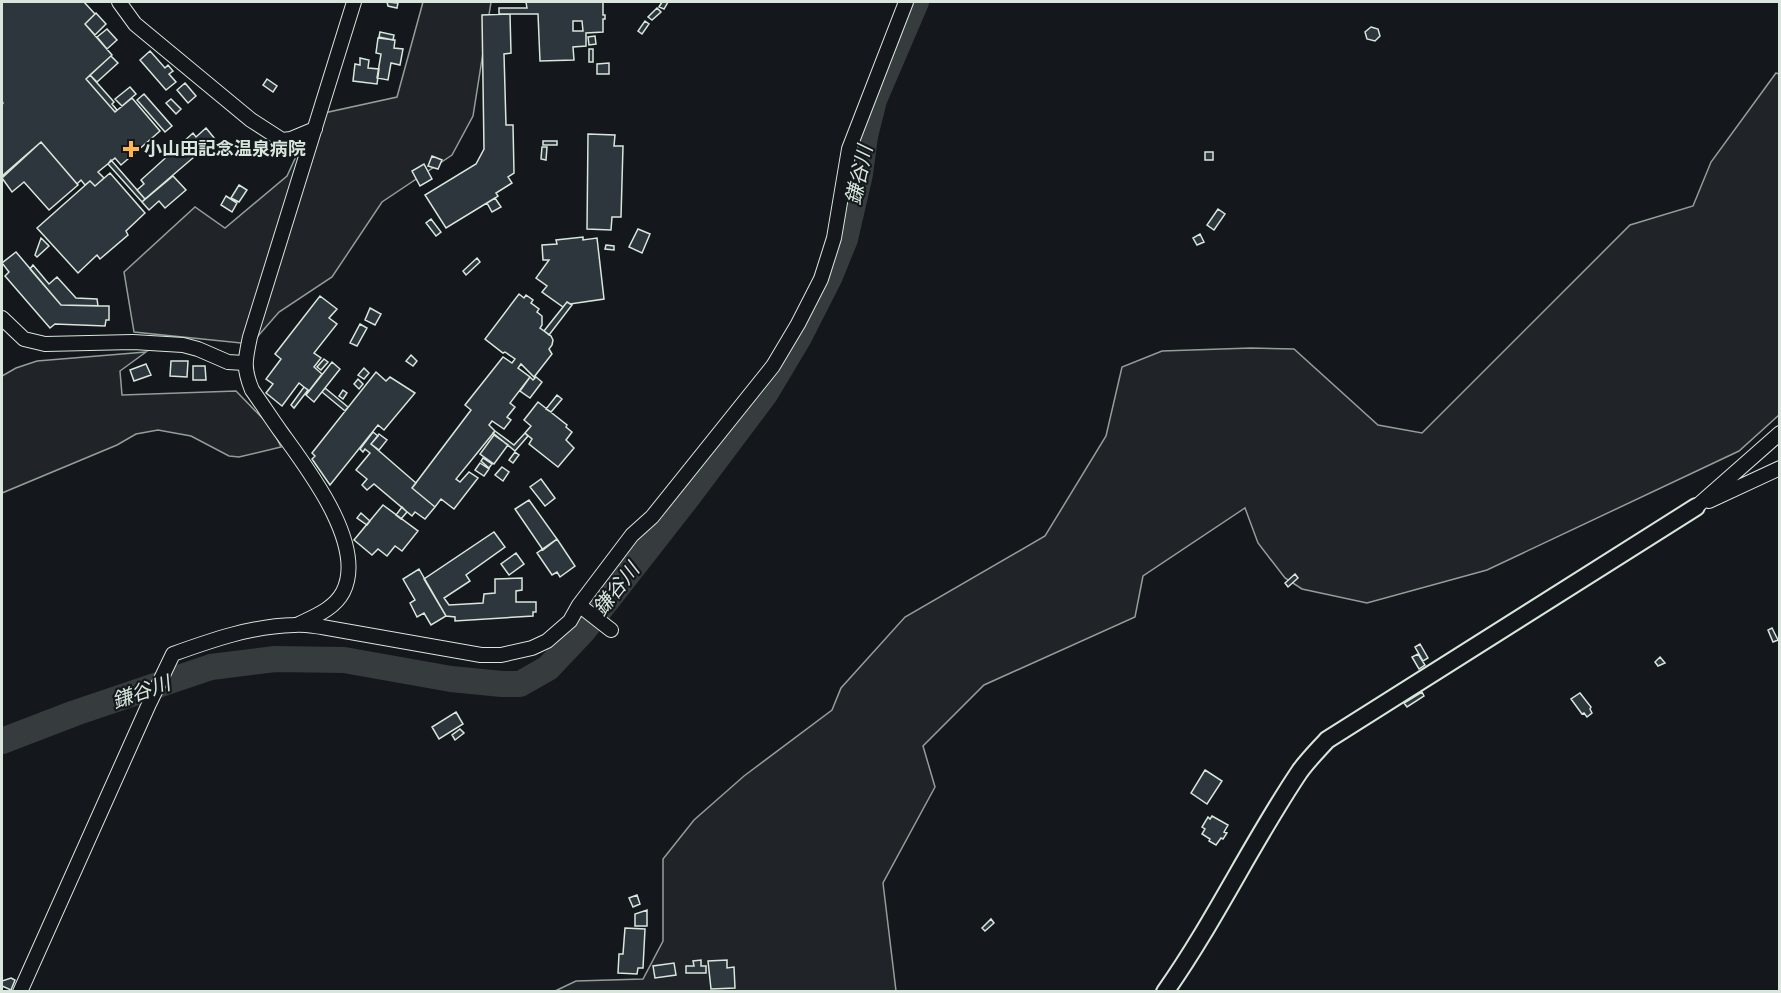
<svg xmlns="http://www.w3.org/2000/svg" width="1781" height="993" font-family="'DM Sans','Noto Sans JP',sans-serif">
	<style>
		.green { fill: #202428; stroke: #939e99; stroke-width: 1.5 }
		.lines { fill: none; stroke-linecap: round; stroke-linejoin: round }
		.river { stroke: #363b3e; stroke-width: 26 }
		.building { fill: #2c363c; stroke: #d8e6dc; stroke-width: 1.5; fill-rule: evenodd }
		.minor-casing { stroke: #d8e6dc; stroke-width: 16 }
		.tertiary-casing { stroke: #d8e6dc; stroke-width: 20 }
		.minor { stroke: #14181c; stroke-width: 14 }
		.tertiary { stroke: #14181c; stroke-width: 16 }
		.poi-dot { fill: #ffb74d; stroke: #14181c; stroke-width: 2 }
		.labels { text-anchor: middle; dominant-baseline: central; stroke-width: 4.5; stroke-linejoin: round; paint-order: stroke }
		.poi-label { font-size: 18px; font-weight: bold; fill: #d8e6dc; stroke: #14181c; text-anchor: start }
		.water-label { font-size: 20px; font-style: italic; fill: #d8e6dc; stroke: #14181c }
	</style>
	<rect width="100%" height="100%" fill="#14181c"/>
	<path class="green" d="M 423,2 L 491,2 L 473,116 L 452,155 L 382,202 L 332,277 L 279,312 L 251,344 L 134,332 L 124,272 L 195,207 L 225,228 L 287,176 L 315,115 L 397,97 Z
		M 1776,73 L 1779,74 L 1779,415 L 1739,451 L 1487,570 L 1367,603 L 1302,589 L 1285,578 L 1258,543 L 1245,508 L 1143,576 L 1135,617 L 984,685 L 923,746 L 935,787 L 883,883 L 896,991 L 553,992 L 576,981 L 643,979 L 663,941 L 663,859 L 694,820 L 744,776 L 832,710 L 841,688 L 905,617 L 1045,536 L 1106,436 L 1122,367 L 1162,351 L 1251,348 L 1294,349 L 1378,425 L 1422,433 L 1630,225 L 1693,206 L 1711,162 Z
		M 146,352 L 120,371 L 122,395 L 236,391 L 272,428 L 281,447 L 239,457 L 229,456 L 191,436 L 158,430 L 136,434 L 117,445 L 2,493 L 2,376 L 16,368 L 37,361 Z"/>
	<g class="lines">
		<path class="river" d="M 2,741 L 75,713 L 211,667 L 275,659 L 344,660 L 451,679 L 502,684 L 520,684 L 548,668 L 583,631 L 687,498 L 765,394 L 799,337 L 830,276 L 845,239 L 860,174 L 865,136 L 874,100 L 916,2"/>
	</g>
	<path class="building" d="M 2,2 L 84,2 L 95,14 L 85,24 L 112,55 L 86,79 L 115,112 L 132,98 L 160,131 L 121,165 L 115,158 L 98,172 L 104,178 L 95,186 L 90,181 L 85,185 L 81,180 L 77,184 L 41,142 L 2,176 L 2,105 L 3,103 L 2,101 Z
		M 387,2 L 398,3 L 397,8 L 388,6 Z
		M 526,2 L 603,2 L 603,15 L 605,15 L 605,19 L 603,19 L 603,32 L 586,33 L 586,46 L 573,47 L 574,60 L 540,61 L 538,14 L 499,14 L 499,8 L 527,8 ZM 573,21 L 582,21 L 583,31 L 573,31 Z
		M 662,2 L 668,2 L 664,9 L 659,7 Z
		M 657,8 L 661,12 L 652,20 L 648,17 Z
		M 96,13 L 106,24 L 95,35 L 85,24 Z
		M 510,14 L 511,53 L 504,54 L 506,125 L 513,125 L 514,173 L 508,177 L 512,183 L 496,193 L 498,196 L 495,198 L 446,228 L 425,195 L 476,164 L 484,149 L 482,15 Z
		M 645,21 L 649,24 L 642,34 L 638,31 Z
		M 1371,27 L 1378,29 L 1380,36 L 1375,41 L 1367,39 L 1365,32 Z
		M 107,29 L 117,40 L 107,49 L 97,37 Z
		M 380,32 L 394,35 L 393,40 L 379,37 Z
		M 595,36 L 596,44 L 589,45 L 588,37 Z
		M 378,38 L 395,40 L 394,48 L 403,49 L 400,65 L 391,63 L 388,80 L 377,78 L 381,54 L 376,53 Z
		M 589,49 L 593,49 L 593,62 L 589,62 Z
		M 150,51 L 165,68 L 168,65 L 173,71 L 169,74 L 176,82 L 166,90 L 140,60 Z
		M 111,56 L 118,63 L 97,82 L 90,75 Z
		M 360,58 L 369,60 L 368,68 L 379,69 L 377,84 L 353,81 L 355,64 L 360,65 Z
		M 609,63 L 609,74 L 597,74 L 597,64 Z
		M 90,75 L 114,102 L 112,104 L 117,110 L 115,112 L 86,79 Z
		M 267,79 L 277,86 L 273,92 L 263,85 Z
		M 185,83 L 196,96 L 188,103 L 177,90 Z
		M 130,87 L 136,94 L 122,106 L 115,99 Z
		M 144,94 L 172,126 L 165,132 L 137,100 Z
		M 171,99 L 181,109 L 176,114 L 166,103 Z
		M 206,128 L 215,139 L 145,199 L 137,190 L 144,184 L 141,180 L 193,133 L 196,137 Z
		M 588,134 L 615,135 L 614,146 L 623,146 L 621,217 L 612,217 L 611,230 L 587,229 Z
		M 543,141 L 557,141 L 557,145 L 543,145 Z
		M 41,142 L 78,185 L 49,210 L 24,182 L 12,192 L 2,178 Z
		M 542,147 L 547,147 L 546,160 L 541,159 Z
		M 1205,152 L 1213,152 L 1213,160 L 1205,160 Z
		M 432,156 L 442,160 L 438,169 L 428,166 Z
		M 111,160 L 145,199 L 142,202 L 108,164 Z
		M 424,164 L 432,179 L 420,186 L 412,171 Z
		M 110,173 L 145,213 L 126,231 L 128,235 L 100,259 L 97,255 L 78,273 L 37,228 L 90,181 L 95,186 Z
		M 173,176 L 186,190 L 165,208 L 159,201 L 149,210 L 142,202 Z
		M 239,185 L 247,190 L 239,202 L 231,198 Z
		M 226,196 L 237,203 L 232,212 L 221,205 Z
		M 495,198 L 501,207 L 492,212 L 487,203 Z
		M 1218,209 L 1225,214 L 1214,230 L 1207,225 Z
		M 431,219 L 441,232 L 436,236 L 426,223 Z
		M 638,229 L 650,234 L 642,253 L 629,247 Z
		M 1200,234 L 1204,242 L 1197,245 L 1193,238 Z
		M 583,237 L 583,240 L 597,238 L 604,299 L 570,304 L 567,302 L 563,307 L 542,292 L 547,286 L 536,278 L 549,260 L 543,260 L 542,245 L 557,244 L 556,240 Z
		M 41,238 L 49,246 L 37,257 L 35,255 Z
		M 606,245 L 614,246 L 614,250 L 605,249 Z
		M 16,252 L 61,305 L 109,306 L 109,320 L 106,320 L 105,326 L 55,324 L 50,328 L 5,276 L 9,272 L 2,263 Z
		M 477,258 L 480,262 L 466,275 L 463,271 Z
		M 33,265 L 49,284 L 57,277 L 76,298 L 97,299 L 98,306 L 61,305 L 30,269 Z
		M 519,294 L 524,298 L 526,295 L 533,300 L 531,303 L 539,309 L 537,312 L 542,316 L 542,325 L 540,328 L 551,336 L 553,340 L 552,345 L 549,349 L 552,354 L 534,377 L 521,364 L 518,368 L 530,377 L 510,403 L 515,407 L 507,417 L 511,420 L 504,429 L 492,421 L 489,425 L 495,431 L 456,479 L 460,482 L 469,472 L 478,478 L 454,509 L 441,499 L 435,507 L 412,488 L 471,410 L 465,405 L 503,357 L 512,363 L 515,359 L 505,352 L 503,353 L 485,339 Z
		M 320,296 L 337,309 L 329,318 L 337,324 L 314,353 L 321,358 L 314,367 L 322,374 L 309,391 L 299,383 L 282,406 L 266,393 L 273,384 L 266,379 L 281,359 L 275,354 Z
		M 567,302 L 572,305 L 549,335 L 544,331 Z
		M 370,308 L 381,314 L 375,325 L 365,320 Z
		M 360,324 L 367,328 L 357,346 L 350,343 Z
		M 411,355 L 417,361 L 413,366 L 406,361 Z
		M 324,359 L 328,362 L 321,370 L 317,367 Z
		M 171,361 L 188,361 L 187,377 L 170,376 Z
		M 332,362 L 340,369 L 314,402 L 306,395 Z
		M 146,364 L 151,375 L 134,381 L 130,370 Z
		M 193,366 L 205,366 L 206,380 L 193,380 Z
		M 364,368 L 369,373 L 364,379 L 358,375 Z
		M 376,372 L 386,381 L 390,377 L 415,393 L 384,430 L 378,425 L 330,485 L 312,459 L 315,456 L 312,453 Z
		M 530,377 L 533,380 L 536,377 L 542,382 L 530,398 L 520,391 Z
		M 358,379 L 363,384 L 359,389 L 354,384 Z
		M 304,387 L 308,390 L 294,408 L 291,405 Z
		M 325,388 L 348,407 L 345,411 L 322,392 Z
		M 343,390 L 347,393 L 343,399 L 339,396 Z
		M 557,395 L 562,399 L 551,412 L 546,409 Z
		M 538,402 L 567,425 L 566,427 L 572,432 L 566,440 L 574,448 L 558,467 L 529,444 L 532,439 L 525,433 L 531,426 L 524,420 Z
		M 495,431 L 514,445 L 525,433 L 528,436 L 515,451 L 493,433 Z
		M 373,432 L 378,436 L 371,444 L 416,483 L 412,488 L 435,507 L 425,519 L 415,512 L 412,516 L 374,484 L 367,490 L 362,485 L 367,479 L 356,470 L 370,453 L 365,449 L 363,452 L 360,449 Z
		M 379,434 L 387,440 L 379,450 L 371,444 Z
		M 494,435 L 508,445 L 494,464 L 480,454 Z
		M 515,452 L 519,455 L 513,463 L 509,460 Z
		M 483,458 L 492,464 L 489,468 L 481,461 Z
		M 480,463 L 489,469 L 484,476 L 475,470 Z
		M 502,467 L 509,472 L 503,481 L 495,475 Z
		M 541,479 L 555,498 L 545,506 L 530,487 Z
		M 529,500 L 557,539 L 543,550 L 515,509 Z
		M 383,505 L 418,531 L 402,551 L 395,546 L 387,556 L 378,549 L 372,555 L 354,540 Z
		M 402,507 L 407,512 L 401,519 L 396,515 Z
		M 361,513 L 370,521 L 367,525 L 357,518 Z
		M 494,532 L 505,547 L 466,575 L 470,581 L 444,598 L 449,605 L 483,603 L 484,594 L 495,593 L 495,579 L 522,578 L 522,590 L 516,591 L 516,602 L 536,602 L 536,612 L 533,612 L 533,616 L 455,621 L 455,617 L 446,616 L 424,579 Z
		M 557,539 L 575,566 L 560,577 L 557,572 L 552,575 L 537,553 Z
		M 516,553 L 524,564 L 509,575 L 501,564 Z
		M 419,569 L 446,616 L 431,625 L 424,613 L 417,617 L 410,603 L 415,600 L 403,579 Z
		M 1295,574 L 1298,578 L 1288,587 L 1285,583 Z
		M 1772,628 L 1778,640 L 1773,642 L 1768,630 Z
		M 1420,644 L 1428,658 L 1423,661 L 1415,647 Z
		M 1418,654 L 1425,665 L 1419,669 L 1412,657 Z
		M 1660,657 L 1665,663 L 1658,666 L 1655,662 Z
		M 1422,692 L 1424,696 L 1407,707 L 1404,703 Z
		M 1580,693 L 1591,707 L 1590,709 L 1592,713 L 1587,717 L 1584,713 L 1582,714 L 1571,699 Z
		M 456,712 L 463,724 L 439,739 L 432,727 Z
		M 460,729 L 464,733 L 455,740 L 452,735 Z
		M 1205,770 L 1222,781 L 1207,804 L 1191,793 Z
		M 1212,816 L 1228,825 L 1224,832 L 1227,833 L 1223,839 L 1221,838 L 1216,845 L 1209,841 L 1210,839 L 1202,834 L 1205,829 L 1202,827 L 1208,817 L 1210,819 Z
		M 637,895 L 640,904 L 633,907 L 629,898 Z
		M 647,910 L 647,926 L 635,926 L 635,914 Z
		M 991,919 L 994,923 L 985,931 L 982,928 Z
		M 625,928 L 645,929 L 643,968 L 638,968 L 637,974 L 618,973 L 619,954 L 623,954 Z
		M 701,960 L 701,966 L 706,966 L 706,973 L 686,973 L 686,966 L 694,966 L 693,961 Z
		M 727,960 L 727,968 L 734,967 L 735,988 L 711,989 L 708,961 Z
		M 674,963 L 676,975 L 655,978 L 653,966 Z
		M 11,978 L 15,980 L 11,990 L 2,986 L 2,981 Z"/>
	<g class="lines">
		<g class="minor-casing">
			<path id="minor" d="M 119,2 L 135,24 L 251,120 L 282,140 L 291,139 L 315,129
				M 2,318 L 24,339 L 45,344 L 133,342 L 183,345 L 198,349 L 228,362 L 244,363
				M 1709,501 L 1780,468
				M 1696,507 L 1780,433
				M 579,605 L 611,630
				M 299,624 C 315,616 334,609 343,592 C 367,545 307,468 281,432 C 271,418 262,404 252,390 C 243,368 245,360 250,337 L 354,2
				M 20,992 L 149,704 L 173,654 C 212,640 252,626 294,625 C 303,624 313,626 322,627 L 481,655 L 501,655 L 532,648 L 547,641 L 570,621 L 579,605 L 632,535 L 652,517 L 773,366 L 798,324 L 821,279 L 834,238 L 849,149 L 906,2"/>
		</g>
		<g class="tertiary-casing">
			<path id="tertiary" d="M 1165,992 C 1215,921 1252,842 1300,771 C 1308,760 1318,750 1327,740 L 1696,507"/>
		</g>
		<use href="#minor" class="minor"/>
		<use href="#tertiary" class="tertiary"/>
	</g>
	<path class="poi-dot" d="M128 140h6v6h6v6h-6v6h-6v-6h-6v-6h6z"/>
	<g class="labels">
		<g class="poi-label">
			<text x="144" y="149">小山田記念温泉病院</text>
		</g>
		<g class="water-label">
			<text transform="translate(859 175) rotate(-78)">鎌谷川</text>
			<text transform="translate(616 589) rotate(-52)">鎌谷川</text>
			<text transform="translate(141 692) rotate(-19)">鎌谷川</text>
		</g>
	</g>
	<rect width="1781" height="993" fill="none" stroke="#d8e6dc" stroke-width="6"/>
</svg>
